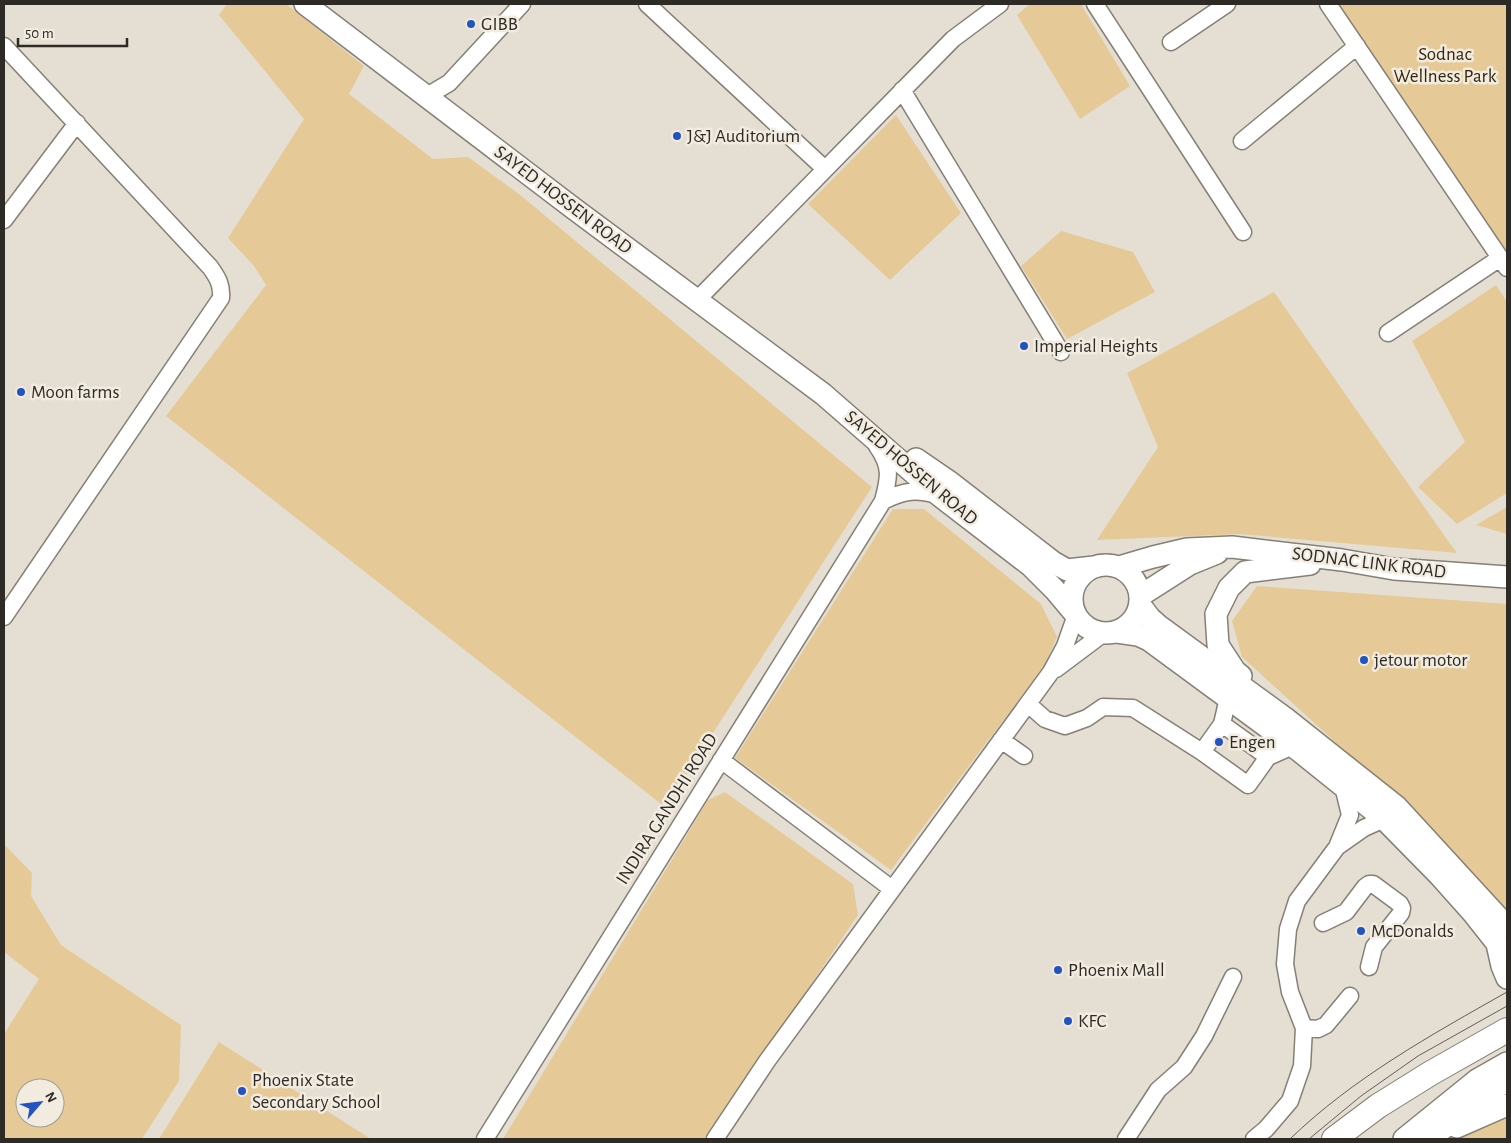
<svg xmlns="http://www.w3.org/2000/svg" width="1511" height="1143" font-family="'Alegreya Sans',sans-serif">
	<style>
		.green { fill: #e5ca98; fill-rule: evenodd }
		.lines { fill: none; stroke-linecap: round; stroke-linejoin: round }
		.minor-casing { stroke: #857f75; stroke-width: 19 }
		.major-casing { stroke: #857f75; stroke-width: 24 }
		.highway-casing { stroke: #857f75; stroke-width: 26 }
		.minor { stroke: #fff; stroke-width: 16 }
		.major { stroke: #fff; stroke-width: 21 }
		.highway { stroke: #fff; stroke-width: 24 }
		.tram { stroke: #625e58; stroke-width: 1 }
		.poi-dot { fill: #2353c0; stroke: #f2ece0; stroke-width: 2 }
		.labels { text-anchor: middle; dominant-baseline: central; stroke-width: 5; stroke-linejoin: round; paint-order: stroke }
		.poi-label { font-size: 19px; fill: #2e2b27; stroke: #f2ece0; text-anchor: start }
		.park-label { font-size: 19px; fill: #34270c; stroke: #f2ece0 }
		.street-label { font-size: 19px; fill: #2e2b27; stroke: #f2ece0 }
	</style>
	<rect width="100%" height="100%" fill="#e5dfd3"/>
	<path class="green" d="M 227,4 L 286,4 L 364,66 L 349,94 L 433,159 L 468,157 L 519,194 L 872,487 L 665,807 L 166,416 L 266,285 L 254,266 L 228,238 L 304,119 L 219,15 Z
		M 1030,4 L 1081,4 L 1130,86 L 1080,119 L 1017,15 Z
		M 1330,4 L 1507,4 L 1507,268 Z
		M 896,115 L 961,213 L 890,280 L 808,204 Z
		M 1061,231 L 1133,252 L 1155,292 L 1067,339 L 1021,266 Z
		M 1496,285 L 1507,302 L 1507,493 L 1457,524 L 1418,487 L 1465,442 L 1412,341 Z
		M 1274,292 L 1446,538 L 1457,553 L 1240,534 L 1097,540 L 1158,447 L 1127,373 Z
		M 1507,507 L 1507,534 L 1476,525 Z
		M 893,509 L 924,509 L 1041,604 L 1057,637 L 1044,666 L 891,870 L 735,758 Z
		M 1257,586 L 1507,604 L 1507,909 L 1367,771 L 1242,657 L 1232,621 Z
		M 725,792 L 853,884 L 858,915 L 706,1139 L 503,1139 L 708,800 Z
		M 4,844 L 32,873 L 31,896 L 61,945 L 181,1025 L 179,1081 L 142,1139 L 4,1139 L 4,1034 L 39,979 L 4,952 ZM 25,1088 L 55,1088 L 55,1118 L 25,1118 Z
		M 219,1042 L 371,1139 L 159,1139 Z
		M 1507,1111 L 1507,1139 L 1455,1139 Z"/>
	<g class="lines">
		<g class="minor-casing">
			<path id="minor" d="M 647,4 L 825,169
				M 1095,4 L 1243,232
				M 1328,4 L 1507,268
				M 1171,42 L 1227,4
				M 4,46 L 210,267 C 218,278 222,285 221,298 L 4,617
				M 902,90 L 1061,352
				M 427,96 L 449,83 L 522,4
				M 1242,141 L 1357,46
				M 4,220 L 77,123
				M 697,300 L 953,39 L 1000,4
				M 1388,333 L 1500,258
				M 883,501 C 905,490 917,489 940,496
				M 1056,669 L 1104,633
				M 1028,704 L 1045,719 L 1065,726 L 1087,718 L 1103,707 L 1133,708 L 1202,752 L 1222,724 L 1228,698
				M 1222,724 L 1268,757
				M 1001,740 L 1024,756
				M 1202,752 L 1248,785 L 1268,757 L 1293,746
				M 721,760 L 892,889
				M 1337,847 L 1364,828 L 1384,819
				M 1323,923 L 1346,912 L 1365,887 L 1369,884 L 1373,884 L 1400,904 L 1402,908 L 1401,913 L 1374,947 L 1369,967
				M 1304,1028 L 1318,1029 L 1326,1025 L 1350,996
				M 485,1139 L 883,501 C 889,478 892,467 877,446
				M 715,1139 L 767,1061 L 1051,672 L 1065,646 L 1076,615
				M 1126,1139 L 1158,1090 L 1184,1067 L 1204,1036 L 1233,977
				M 1254,1139 L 1266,1129 L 1290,1101 L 1302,1066 L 1304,1028 L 1290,992 L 1285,964 L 1288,929 L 1297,901 L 1337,847 L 1350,815 L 1343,786"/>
		</g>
		<g class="major-casing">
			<path id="major" d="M 305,4 L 573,208 L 823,394 L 940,496 L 1031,566 L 1055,590 L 1076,615
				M 916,459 L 951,483 L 1053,562 L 1067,570 L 1094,567
				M1072 599a34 34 0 1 1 68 0a34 34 0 1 1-68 0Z
				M 1119,567 L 1153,557 L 1187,549 L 1232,547 L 1342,560 L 1394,569 L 1507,577
				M 1140,596 L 1190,564 L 1217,553
				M 1140,605 L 1150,618 L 1159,626 L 1285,718 L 1397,807 L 1507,927
				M 1117,632 L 1138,635 L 1149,640 L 1293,746 L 1384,819 L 1440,876 L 1473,913 L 1507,956
				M 1241,676 L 1235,671 L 1218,645 L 1216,614 L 1229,588 L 1245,572 L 1310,564
				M 1497,944 L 1502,966 L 1507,978
				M 1457,1127 L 1507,1105
				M 1404,1139 L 1477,1080 L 1507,1063
				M 1430,1139 L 1487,1093 L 1507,1081"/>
		</g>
		<g class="highway-casing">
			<path id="highway" d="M 1334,1139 L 1378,1106 L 1431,1073 L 1507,1030"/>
		</g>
		<use href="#minor" class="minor"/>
		<use href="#major" class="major"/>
		<use href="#highway" class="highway"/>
		<path class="tram" d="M 1290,1139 C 1353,1078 1431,1035 1507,992
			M 1309,1139 L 1361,1096 L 1418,1056 L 1507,1006"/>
	</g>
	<g class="poi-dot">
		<circle cx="471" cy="24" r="5"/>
		<circle cx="677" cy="136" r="5"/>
		<circle cx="1024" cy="346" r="5"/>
		<circle cx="21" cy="392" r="5"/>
		<circle cx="1364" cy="660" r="5"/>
		<circle cx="1219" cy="742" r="5"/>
		<circle cx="1361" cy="931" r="5"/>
		<circle cx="1058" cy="970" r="5"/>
		<circle cx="1068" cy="1021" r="5"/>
		<circle cx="242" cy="1091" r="5"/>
	</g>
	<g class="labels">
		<g class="poi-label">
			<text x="481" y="24">GIBB</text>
			<text x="687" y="136">J&amp;J Auditorium</text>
			<text x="1034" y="346">Imperial Heights</text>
			<text x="31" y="392">Moon farms</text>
			<text x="1374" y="660">jetour motor</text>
			<text x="1229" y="742">Engen</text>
			<text x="1371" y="931">McDonalds</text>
			<text x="1068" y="970">Phoenix Mall</text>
			<text x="1078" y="1021">KFC</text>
			<text x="252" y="1080">Phoenix State<tspan x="252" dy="22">Secondary School</tspan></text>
		</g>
		<g class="park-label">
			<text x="1445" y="54">Sodnac<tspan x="1445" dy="22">Wellness Park</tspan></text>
		</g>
		<g class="street-label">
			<text transform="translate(563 200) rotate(37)">SAYED HOSSEN ROAD</text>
			<text transform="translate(911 468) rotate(40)">SAYED HOSSEN ROAD</text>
			<text transform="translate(1369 563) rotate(7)">SODNAC LINK ROAD</text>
			<text transform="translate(667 809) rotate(-58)">INDIRA GANDHI ROAD</text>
		</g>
	</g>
	<rect width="1511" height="1143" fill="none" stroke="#2e2b27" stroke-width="10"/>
	<g transform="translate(40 1103) rotate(62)"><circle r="24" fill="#f2ece0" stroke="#a49f96"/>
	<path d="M0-4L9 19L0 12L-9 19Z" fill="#2353c0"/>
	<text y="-8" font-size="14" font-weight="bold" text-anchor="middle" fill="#2e2b27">N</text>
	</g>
	<path d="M18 38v8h109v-8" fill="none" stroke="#2e2b27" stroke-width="2.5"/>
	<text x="25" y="38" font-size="15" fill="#2e2b27" stroke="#f2ece0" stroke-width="4" paint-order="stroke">50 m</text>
</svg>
